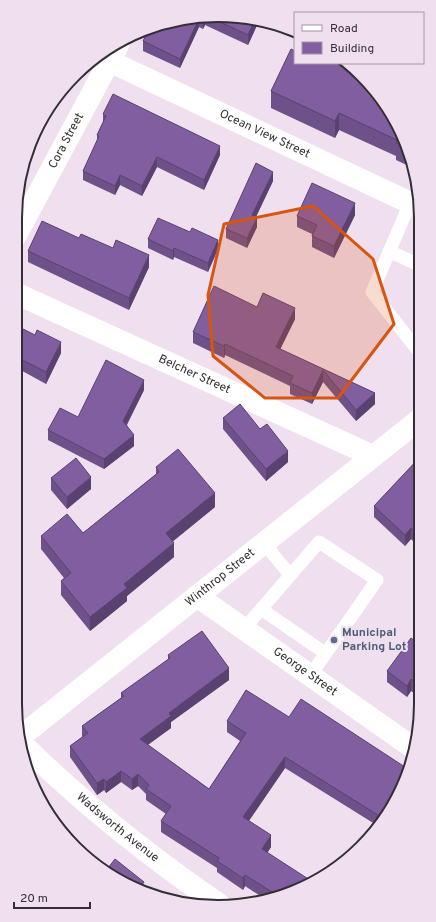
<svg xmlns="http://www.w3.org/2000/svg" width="436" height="922" font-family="Overpass,sans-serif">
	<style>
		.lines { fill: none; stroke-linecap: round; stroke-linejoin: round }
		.lane { stroke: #fff; stroke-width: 13 }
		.street { stroke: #fff; stroke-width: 22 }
		.secondary { stroke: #fff; stroke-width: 22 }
		.wall { fill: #6f518a }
		.shaded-wall { fill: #5a4270 }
		.building { fill: #815ea0; stroke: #5a4270 }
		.marked { fill: #d65510; fill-opacity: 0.2; stroke: #d65510; stroke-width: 3; stroke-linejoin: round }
		.service-dot { fill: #5c6f8a; stroke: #efdfef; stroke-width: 1.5 }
		.labels { text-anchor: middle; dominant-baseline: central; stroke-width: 4; stroke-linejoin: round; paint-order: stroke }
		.street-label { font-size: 12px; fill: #342e35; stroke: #efdfef }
		.service-label { font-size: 12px; font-weight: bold; fill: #4e5e75; stroke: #efdfef; text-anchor: start }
		.rim { fill: none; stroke: #342e35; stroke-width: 2 }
	</style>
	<rect width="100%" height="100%" fill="#efdfef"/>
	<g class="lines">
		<path class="lane" d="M 410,203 L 372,292 L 420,353
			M 389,251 L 419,265
			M 264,543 L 290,575
			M 261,609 L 325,653
			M 244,629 L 319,542 L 377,580 L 310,676"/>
		<g class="street">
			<path id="s1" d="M 109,61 L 419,207"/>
			<path id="s2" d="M 15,237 L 118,45"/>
			<path id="s3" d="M 15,293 L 373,456"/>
			<path id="s4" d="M 197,596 L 412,747"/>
			<path id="s5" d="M 22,744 C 83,803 148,856 219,904"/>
		</g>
		<path class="secondary" id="s6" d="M 20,737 L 420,419"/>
	</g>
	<path class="wall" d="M 218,15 L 258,23 L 248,45 L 205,25 L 203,29 L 199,27 L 180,68 L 143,51 L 143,41 L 149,29 Z
		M 295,51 L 405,140 L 413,168 L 396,160 L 396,156 L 339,130 L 335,138 L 271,108 L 271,91 Z
		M 103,114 L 220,155 L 204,190 L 157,167 L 142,196 L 120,185 L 115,195 L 83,180 L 83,171 L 97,141 L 97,135 L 103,122 Z
		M 273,181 L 256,217 L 257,227 L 247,248 L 226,238 L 226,229 Z
		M 355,215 L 334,258 L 312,247 L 312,234 L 297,227 L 297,216 Z
		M 79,238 L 149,267 L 129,310 L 28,262 L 28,251 Z
		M 148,239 L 218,249 L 208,272 L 174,257 L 173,260 L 148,248 Z
		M 257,307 L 295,319 L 280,349 L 375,393 L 375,404 L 356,421 L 323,382 L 312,404 L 290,394 L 290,386 L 225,355 L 224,358 L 193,343 L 193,332 Z
		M 15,325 L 61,353 L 46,384 L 15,367 Z
		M 144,390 L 127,425 L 134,446 L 104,469 L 48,440 L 48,430 L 78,417 Z
		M 223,418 L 260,429 L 288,462 L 266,481 L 223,429 Z
		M 420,457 L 420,548 L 411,539 L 405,546 L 374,517 L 374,506 Z
		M 156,467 L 215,507 L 173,541 L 174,557 L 127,596 L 127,601 L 90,631 L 61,595 L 61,581 L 64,578 L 41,549 L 41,536 L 83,533 L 156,474 Z
		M 51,478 L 91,489 L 67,509 L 51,490 Z
		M 421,633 L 421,698 L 411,691 L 407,697 L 387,682 L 387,671 L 415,641 Z
		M 168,655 L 229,680 L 171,722 L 171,728 L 148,745 L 209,789 L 240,741 L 227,732 L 227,721 L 289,717 L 405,782 L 378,826 L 285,768 L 249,821 L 271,847 L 267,853 L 308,886 L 265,899 L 245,886 L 243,890 L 217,872 L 217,868 L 161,832 L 161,821 L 166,814 L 146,800 L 146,794 L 138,786 L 132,790 L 121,782 L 106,793 L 104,790 L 97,795 L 70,757 L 70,746 L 82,737 L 82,726 L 121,698 L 121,693 L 168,660 Z"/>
	<path class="shaded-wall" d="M 203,18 L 205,18 L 205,25 L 203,29 Z
		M 199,19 L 199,27 L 180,68 L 180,59 Z
		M 254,22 L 258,23 L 248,45 L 248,35 Z
		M 339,113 L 339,130 L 335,138 L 335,121 Z
		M 48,114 L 28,155 L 31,140 Z
		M 220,146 L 220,155 L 204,190 L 204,180 Z
		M 157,157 L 157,167 L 142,196 L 142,186 Z
		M 273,172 L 273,181 L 252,225 L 252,215 Z
		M 120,175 L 120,185 L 115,195 L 115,186 Z
		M 355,203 L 355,215 L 334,258 L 334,246 Z
		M 257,218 L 257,227 L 247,248 L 247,238 Z
		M 218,240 L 218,249 L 208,272 L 208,263 Z
		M 174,248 L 174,257 L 173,260 L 173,251 Z
		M 149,255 L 149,267 L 129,310 L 129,298 Z
		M 295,308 L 295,319 L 276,358 L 276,347 Z
		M 61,342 L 61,353 L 46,384 L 46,372 Z
		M 225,344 L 225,355 L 224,358 L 224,346 Z
		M 323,370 L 323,382 L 312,404 L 312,393 Z
		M 144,380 L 144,390 L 123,431 L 123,421 Z
		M 375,393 L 375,404 L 356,421 L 356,410 Z
		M 134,435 L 134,446 L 104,469 L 104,459 Z
		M 288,451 L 288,462 L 266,481 L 266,469 Z
		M 91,477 L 91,489 L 67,509 L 67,497 Z
		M 215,493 L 215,507 L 166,547 L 166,533 Z
		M 411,528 L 411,539 L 405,546 L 405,535 Z
		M 174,543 L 174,557 L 127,596 L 127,601 L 90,631 L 90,617 L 124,584 Z
		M 229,668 L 229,680 L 171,722 L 171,728 L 140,750 L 140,739 L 169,713 Z
		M 411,679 L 411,691 L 407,697 L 407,686 Z
		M 285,757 L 285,768 L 243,829 L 243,817 Z
		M 121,771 L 121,782 L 106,793 L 106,782 Z
		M 138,774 L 138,786 L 132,790 L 132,779 Z
		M 104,779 L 104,790 L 97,795 L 97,783 Z
		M 271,835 L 271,847 L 262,861 L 262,849 Z
		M 245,875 L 245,886 L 243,890 L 243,878 Z"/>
	<path class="building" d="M 218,15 L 254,22 L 248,35 L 209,17 Z
		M 199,19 L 180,59 L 143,41 L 149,29 Z
		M 291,49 L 295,51 L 295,63 L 348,63 L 379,94 L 405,140 L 408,148 L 396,143 L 397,140 L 339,113 L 335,121 L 271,91 Z
		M 113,94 L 220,146 L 204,180 L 157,157 L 142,186 L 120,175 L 115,186 L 83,171 L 99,136 L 97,135 L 106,116 L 103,114 Z
		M 256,163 L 273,172 L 252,215 L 257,218 L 247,238 L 226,229 Z
		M 312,183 L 355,203 L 334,246 L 312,236 L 317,225 L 297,216 Z
		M 158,218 L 190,232 L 192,228 L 218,240 L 208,263 L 174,248 L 173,251 L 148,239 Z
		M 42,221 L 79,238 L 81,234 L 113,248 L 116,240 L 149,255 L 129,298 L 28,251 Z
		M 214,286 L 257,307 L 263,293 L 295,308 L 276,347 L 375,393 L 356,410 L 323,370 L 312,393 L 290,383 L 293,376 L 225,344 L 224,346 L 193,332 Z
		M 15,325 L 35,335 L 37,330 L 61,342 L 46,372 L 15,356 Z
		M 106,360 L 144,380 L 123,421 L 134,435 L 104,459 L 48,430 L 60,408 L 78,417 Z
		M 240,404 L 260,429 L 267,424 L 288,451 L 266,469 L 223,418 Z
		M 178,449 L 215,493 L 166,533 L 174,543 L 124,584 L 127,588 L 90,617 L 61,581 L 71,573 L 41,536 L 67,514 L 83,533 L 159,472 L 156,467 Z
		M 420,457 L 420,537 L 411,528 L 405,535 L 374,506 Z
		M 76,458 L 91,477 L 67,497 L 51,478 Z
		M 202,631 L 229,668 L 169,713 L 171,716 L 140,739 L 209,789 L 246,733 L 227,721 L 246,690 L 289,717 L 301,699 L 408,769 L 405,782 L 380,823 L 378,822 L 381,817 L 285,757 L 243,817 L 271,835 L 262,849 L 313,882 L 308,886 L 277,895 L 245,875 L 243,878 L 217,861 L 219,858 L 161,821 L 171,806 L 146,789 L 149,785 L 138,774 L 132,779 L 121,771 L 106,782 L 104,779 L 97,783 L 70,746 L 88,733 L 82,726 L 124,696 L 121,693 L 170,658 L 168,655 Z
		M 421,633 L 421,686 L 411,679 L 407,686 L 387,671 L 411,638 L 415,641 Z
		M 52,818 L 68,835 L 66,836 L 57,828 Z
		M 115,859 L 144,882 L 142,885 L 151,892 L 105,873 L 105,872 Z"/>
	<path class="marked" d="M 313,206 L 373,259 L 394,324 L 338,398 L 265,398 L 213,356 L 208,295 L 224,224 Z"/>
	<circle class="service-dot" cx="334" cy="640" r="4"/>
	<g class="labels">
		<g class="street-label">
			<text stroke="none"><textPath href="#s1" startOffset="172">Ocean View Street</textPath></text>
			<text stroke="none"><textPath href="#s2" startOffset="109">Cora Street</textPath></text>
			<text stroke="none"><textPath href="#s3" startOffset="197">Belcher Street</textPath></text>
			<text stroke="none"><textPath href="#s6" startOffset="256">Winthrop Street</textPath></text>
			<text stroke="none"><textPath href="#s4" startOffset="132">George Street</textPath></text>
			<text stroke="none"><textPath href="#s5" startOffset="127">Wadsworth Avenue</textPath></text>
		</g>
		<g class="service-label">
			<text x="342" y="633">Municipal<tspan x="342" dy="14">Parking Lot</tspan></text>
		</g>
	</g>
	<path d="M0 0H436V922H0ZM218 22H218A196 196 0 0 1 414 218V704A196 196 0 0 1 218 900H218A196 196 0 0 1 22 704V218A196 196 0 0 1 218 22Z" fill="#efdfef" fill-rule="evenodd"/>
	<path class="rim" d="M218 22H218A196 196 0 0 1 414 218V704A196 196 0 0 1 218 900H218A196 196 0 0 1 22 704V218A196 196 0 0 1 218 22Z"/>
	<rect x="294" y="12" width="130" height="52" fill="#efdfef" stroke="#a498a5"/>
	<rect x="302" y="25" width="20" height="6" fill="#ffffff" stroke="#a498a5"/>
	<text x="330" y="32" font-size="12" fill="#342e35">Road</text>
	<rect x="302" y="42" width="20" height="12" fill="#815ea0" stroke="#a498a5"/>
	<text x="330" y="52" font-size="12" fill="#342e35">Building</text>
	<path d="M14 902v6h76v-6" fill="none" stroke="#342e35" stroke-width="2"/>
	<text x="20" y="902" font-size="12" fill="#342e35" stroke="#efdfef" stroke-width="3" paint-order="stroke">20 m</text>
</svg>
